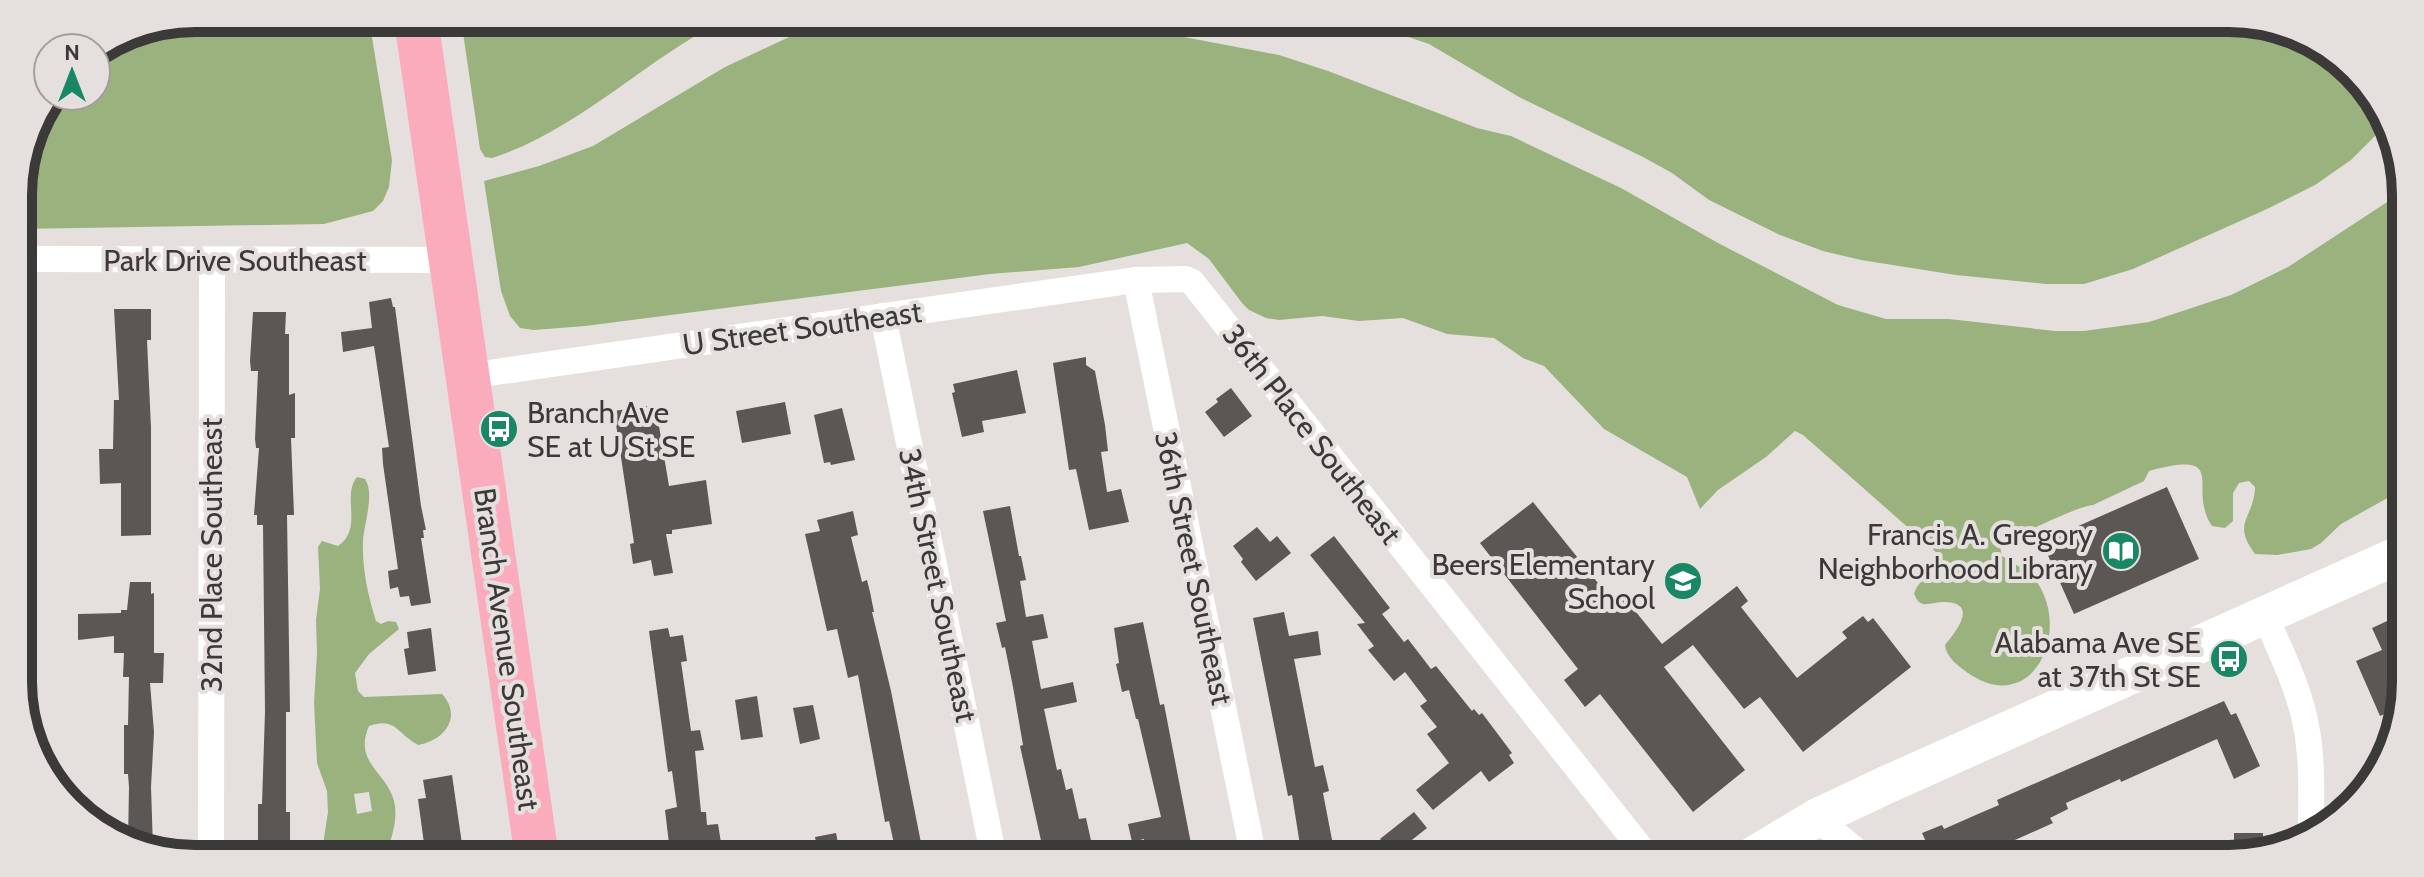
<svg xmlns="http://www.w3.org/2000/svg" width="2424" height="877" viewBox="0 0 2424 877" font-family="Cabin,sans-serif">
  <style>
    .forest { fill: #9ab37e; fill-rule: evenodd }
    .building { fill: #5a5755 }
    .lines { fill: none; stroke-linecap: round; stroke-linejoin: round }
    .minor { stroke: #fff; stroke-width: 26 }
    .secondary { stroke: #fff; stroke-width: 38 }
    .trunk { stroke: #fbacbc; stroke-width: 44 }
    .labels { text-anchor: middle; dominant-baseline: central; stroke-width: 8; stroke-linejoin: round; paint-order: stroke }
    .street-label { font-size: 30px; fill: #3c3a39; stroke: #e5e0de }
    .poi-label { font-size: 30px; fill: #3c3a39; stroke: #e5e0de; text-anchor: end }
    .rim { fill: none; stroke: #3c3a39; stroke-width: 10 }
  </style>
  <rect width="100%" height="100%" fill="#e5e0de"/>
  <g class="forest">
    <polygon points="195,18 369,19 392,160 389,187 383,201 373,211 324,224 19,229 18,183 36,116 52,96 96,96 96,51 127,31"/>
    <path d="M461,19L724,20C644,60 579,130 492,158L485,157L480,149Z"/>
    <path d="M823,21L1086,22L1121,25L1279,55L1328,71L1477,128L1511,136L1621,188L1718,243L1838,305L1886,319H1949L2055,331H2084L2149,322L2231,295L2288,267L2404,191L2400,496H2391L2341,524L2321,543L2311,549L2277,555L2255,554C2231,522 2254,519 2255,487L2249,481L2239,483L2233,493V521L2225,528L2212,526C2186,488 2232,449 2149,471L2144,481L2093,505C2078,506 2013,537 2000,547L2002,556C2014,564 2028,570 2037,582C2072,634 2031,717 1968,673C1958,666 1946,657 1945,645C1956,631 1980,602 1943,602C1937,602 1929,605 1923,604C1917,602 1917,599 1914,594C1919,576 1941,573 1937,553L1803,435L1795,431L1766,457L1718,490L1700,509L1687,477L1604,429L1544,366L1523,358L1494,338L1447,334L1403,318L1359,321L1322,316L1279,320L1266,318L1249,310L1242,303L1209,259L1187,243L1079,267L990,274L585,326L534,330L520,328L510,316L501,291L484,181L539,166L593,146L725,67Z"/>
    <polygon points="1367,23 2286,27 2362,79 2384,127 2351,160 2315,185 2267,209 2133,269 2084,284 2046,284 1956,275 1861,260 1823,251 1780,235 1709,200 1672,173 1643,157 1519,97 1429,44"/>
    <path d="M357,477L365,479C375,493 364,524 363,541C362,569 368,595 376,621L381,624L388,621L396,622L399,629L369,654L355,673L358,691L364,697L442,694C463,717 444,741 418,745C396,733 396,717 369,726C353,763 387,772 394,801C398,817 393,835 387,851H322L328,812L327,791L317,763L314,703L317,653L316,620L320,589L318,547L322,541L338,546C364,528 341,497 357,477ZM369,792L372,811L357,814L354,794Z"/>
  </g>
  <g class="building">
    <polygon points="391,298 393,307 395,307 421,506 426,530 423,530 424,538 421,538 431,603 411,606 409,596 400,597 398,587 390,589 388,571 398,569 383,464 382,448 389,447 374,346 343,352 341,332 372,328 369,302"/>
    <polygon points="114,309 151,309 151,340 147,340 151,428 151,535 121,536 121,483 100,484 99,449 113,449 114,400 119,400"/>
    <polygon points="253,312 286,312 285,334 289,334 289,395 295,393 295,438 291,438 294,515 287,515 290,712 286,712 286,812 290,812 290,850 258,850 258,804 262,804 265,712 263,525 257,525 257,515 254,515 259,448 256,448 255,439 258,371 251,371 250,361"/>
    <polygon points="1086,357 1086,365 1095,371 1105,425 1108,451 1101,452 1107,492 1121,489 1129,522 1089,530 1076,469 1069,470 1053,363"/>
    <polygon points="1017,370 1026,413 982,421 984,432 962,437 952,393 955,392 953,384"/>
    <polygon points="1231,388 1252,416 1224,437 1205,412 1218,402 1216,399"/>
    <polygon points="785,402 791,434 742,443 736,411"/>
    <polygon points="647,406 648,409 656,408 669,486 706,480 712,524 672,530 672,534 666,534 673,573 654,576 651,560 633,564 630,544 634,543 614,411"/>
    <polygon points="842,408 855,460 831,465 830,462 824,463 814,415"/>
    <polygon points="2167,487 2199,559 2074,614 2042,542"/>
    <polygon points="1533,502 1614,603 1623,596 1662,644 1737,586 1748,601 1741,607 1797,678 1847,638 1842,632 1863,616 1868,622 1873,618 1911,667 1803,752 1760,697 1744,709 1693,645 1664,667 1745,770 1693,812 1600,694 1585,707 1564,680 1578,669 1480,543"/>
    <polygon points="1010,506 1019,556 1021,556 1026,580 1020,581 1026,617 1043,614 1048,638 1032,641 1041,689 1073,682 1077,702 1044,709 1057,770 1061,769 1066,790 1072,788 1079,819 1086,818 1094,854 1044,854 1020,746 1023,745 1013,687 1005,647 1002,648 996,623 1006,621 983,511"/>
    <polygon points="853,511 858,535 851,537 862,582 867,580 870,592 874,612 872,612 891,691 923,853 896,853 889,821 885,822 858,675 848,678 837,629 827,631 805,534 820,531 817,520"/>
    <polygon points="1257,527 1270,542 1277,536 1291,553 1256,581 1241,562 1243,559 1233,546"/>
    <polygon points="1334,536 1390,608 1382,614 1404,642 1408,639 1431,669 1436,666 1472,711 1474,709 1479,715 1482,713 1512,753 1509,755 1514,763 1489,782 1481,771 1433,810 1416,790 1449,763 1427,734 1437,727 1420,706 1427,701 1405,672 1394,681 1368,650 1374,646 1357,624 1365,623 1310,555"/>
    <polygon points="130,582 151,582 151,594 154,593 154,653 164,653 163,683 150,683 154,732 151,787 153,848 136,848 128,843 129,787 128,774 124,774 124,725 128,725 129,677 123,677 124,653 114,653 114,636 78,640 78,614 121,613 121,610 127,610"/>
    <polygon points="1284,612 1289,636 1318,631 1321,655 1294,659 1315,767 1323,765 1329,791 1323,793 1333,845 1301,851 1292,795 1288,796 1253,618"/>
    <polygon points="2398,616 2398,685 2386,659 2398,685 2397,709 2380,716 2356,661 2382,650 2372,628"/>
    <polygon points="1143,622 1160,705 1164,704 1193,854 1146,854 1144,839 1132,842 1128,824 1161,817 1138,719 1136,719 1129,690 1122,692 1116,664 1119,663 1114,628"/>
    <polygon points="431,628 436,671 408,675 404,649 409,648 407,632"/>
    <polygon points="668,628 670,637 683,635 687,661 681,662 691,731 700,730 704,750 695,751 701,812 706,812 707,825 718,824 722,849 670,852 665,810 677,807 672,771 668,772 649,631"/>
    <polygon points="757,696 763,737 741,740 735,700"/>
    <polygon points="2224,701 2231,715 2236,713 2260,766 2234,779 2217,739 2121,782 2120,779 2066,803 2068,809 2050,818 2053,823 1997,848 1999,853 1988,858 1933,857 1922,833 1942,825 1944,829 1978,814 1999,805 1997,800"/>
    <polygon points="813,705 820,739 800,744 793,708"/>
    <polygon points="452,775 463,851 425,851 418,799 426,798 423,780"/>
    <polygon points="1414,812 1427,828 1393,855 1380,839"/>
    <polygon points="836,833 840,853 818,853 815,837"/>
    <polygon points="2234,833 2263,833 2263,850 2234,859"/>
  </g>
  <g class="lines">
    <g class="minor">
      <polyline points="19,259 452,260"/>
      <polyline points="1136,280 1253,854"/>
      <polyline points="883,316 993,853"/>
      <polyline points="468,376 1136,280 1185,279 1192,282 1647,856"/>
      <path d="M2265,615C2280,651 2299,687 2306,726C2313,761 2311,797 2311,832"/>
      <polyline points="1816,818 1864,857"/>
      <polyline points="211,850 212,260"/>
    </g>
    <polyline class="secondary" points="1751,857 1816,818 1886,785 2399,555"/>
    <polyline class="trunk" points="416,19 536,851"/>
  </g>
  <defs>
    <symbol id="bus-disc" viewBox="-11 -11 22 22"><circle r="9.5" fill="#198766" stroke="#e5e0de"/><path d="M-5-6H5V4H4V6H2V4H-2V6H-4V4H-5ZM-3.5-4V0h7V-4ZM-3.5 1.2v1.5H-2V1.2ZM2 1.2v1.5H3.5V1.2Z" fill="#fff"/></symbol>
    <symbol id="library-disc" viewBox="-11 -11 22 22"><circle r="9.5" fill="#198766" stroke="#e5e0de"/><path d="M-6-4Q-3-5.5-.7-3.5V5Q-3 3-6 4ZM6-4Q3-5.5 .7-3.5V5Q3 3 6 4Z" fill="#fff"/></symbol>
    <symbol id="school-disc" viewBox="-11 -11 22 22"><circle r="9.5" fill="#198766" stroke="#e5e0de"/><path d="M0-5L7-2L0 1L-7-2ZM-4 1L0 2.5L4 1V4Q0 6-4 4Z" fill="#fff"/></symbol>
  </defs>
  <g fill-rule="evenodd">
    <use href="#bus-disc" x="477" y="407" width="44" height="44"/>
    <use href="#library-disc" x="2099" y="529" width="44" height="44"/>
    <use href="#school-disc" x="1661" y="559" width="44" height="44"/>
    <use href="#bus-disc" x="2207" y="637" width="44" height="44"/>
  </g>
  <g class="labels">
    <g class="street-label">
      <text x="235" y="260">Park Drive Southeast</text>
      <text transform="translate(802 328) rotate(-8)">U Street Southeast</text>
      <text transform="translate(1312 434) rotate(52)">36th Place Southeast</text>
      <text transform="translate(211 555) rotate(-90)">32nd Place Southeast</text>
      <text transform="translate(1194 568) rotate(78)">36th Street Southeast</text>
      <text transform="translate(938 585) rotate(78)">34th Street Southeast</text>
      <text transform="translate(507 649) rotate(82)">Branch Avenue Southeast</text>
    </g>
    <g class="poi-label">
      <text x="527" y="412" text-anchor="start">Branch Ave<tspan x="527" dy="34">SE at U St SE</tspan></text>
      <text x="2093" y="534">Francis A. Gregory<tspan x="2093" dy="34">Neighborhood Library</tspan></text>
      <text x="1655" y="564">Beers Elementary<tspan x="1655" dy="34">School</tspan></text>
      <text x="2201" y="642">Alabama Ave SE<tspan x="2201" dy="34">at 37th St SE</tspan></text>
    </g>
  </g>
  <path d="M0 0H2424V877H0ZM195 32H2229A163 163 0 0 1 2392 195V682A163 163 0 0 1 2229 845H195A163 163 0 0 1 32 682V195A163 163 0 0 1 195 32Z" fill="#e5e0de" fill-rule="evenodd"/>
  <path class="rim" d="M195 32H2229A163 163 0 0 1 2392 195V682A163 163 0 0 1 2229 845H195A163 163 0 0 1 32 682V195A163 163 0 0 1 195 32Z"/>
  <g transform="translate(72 72)"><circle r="38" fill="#e5e0de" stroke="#a19e9c" stroke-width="2"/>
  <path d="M0-6L14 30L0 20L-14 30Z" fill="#198766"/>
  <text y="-12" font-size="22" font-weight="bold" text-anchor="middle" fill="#3c3a39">N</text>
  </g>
</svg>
